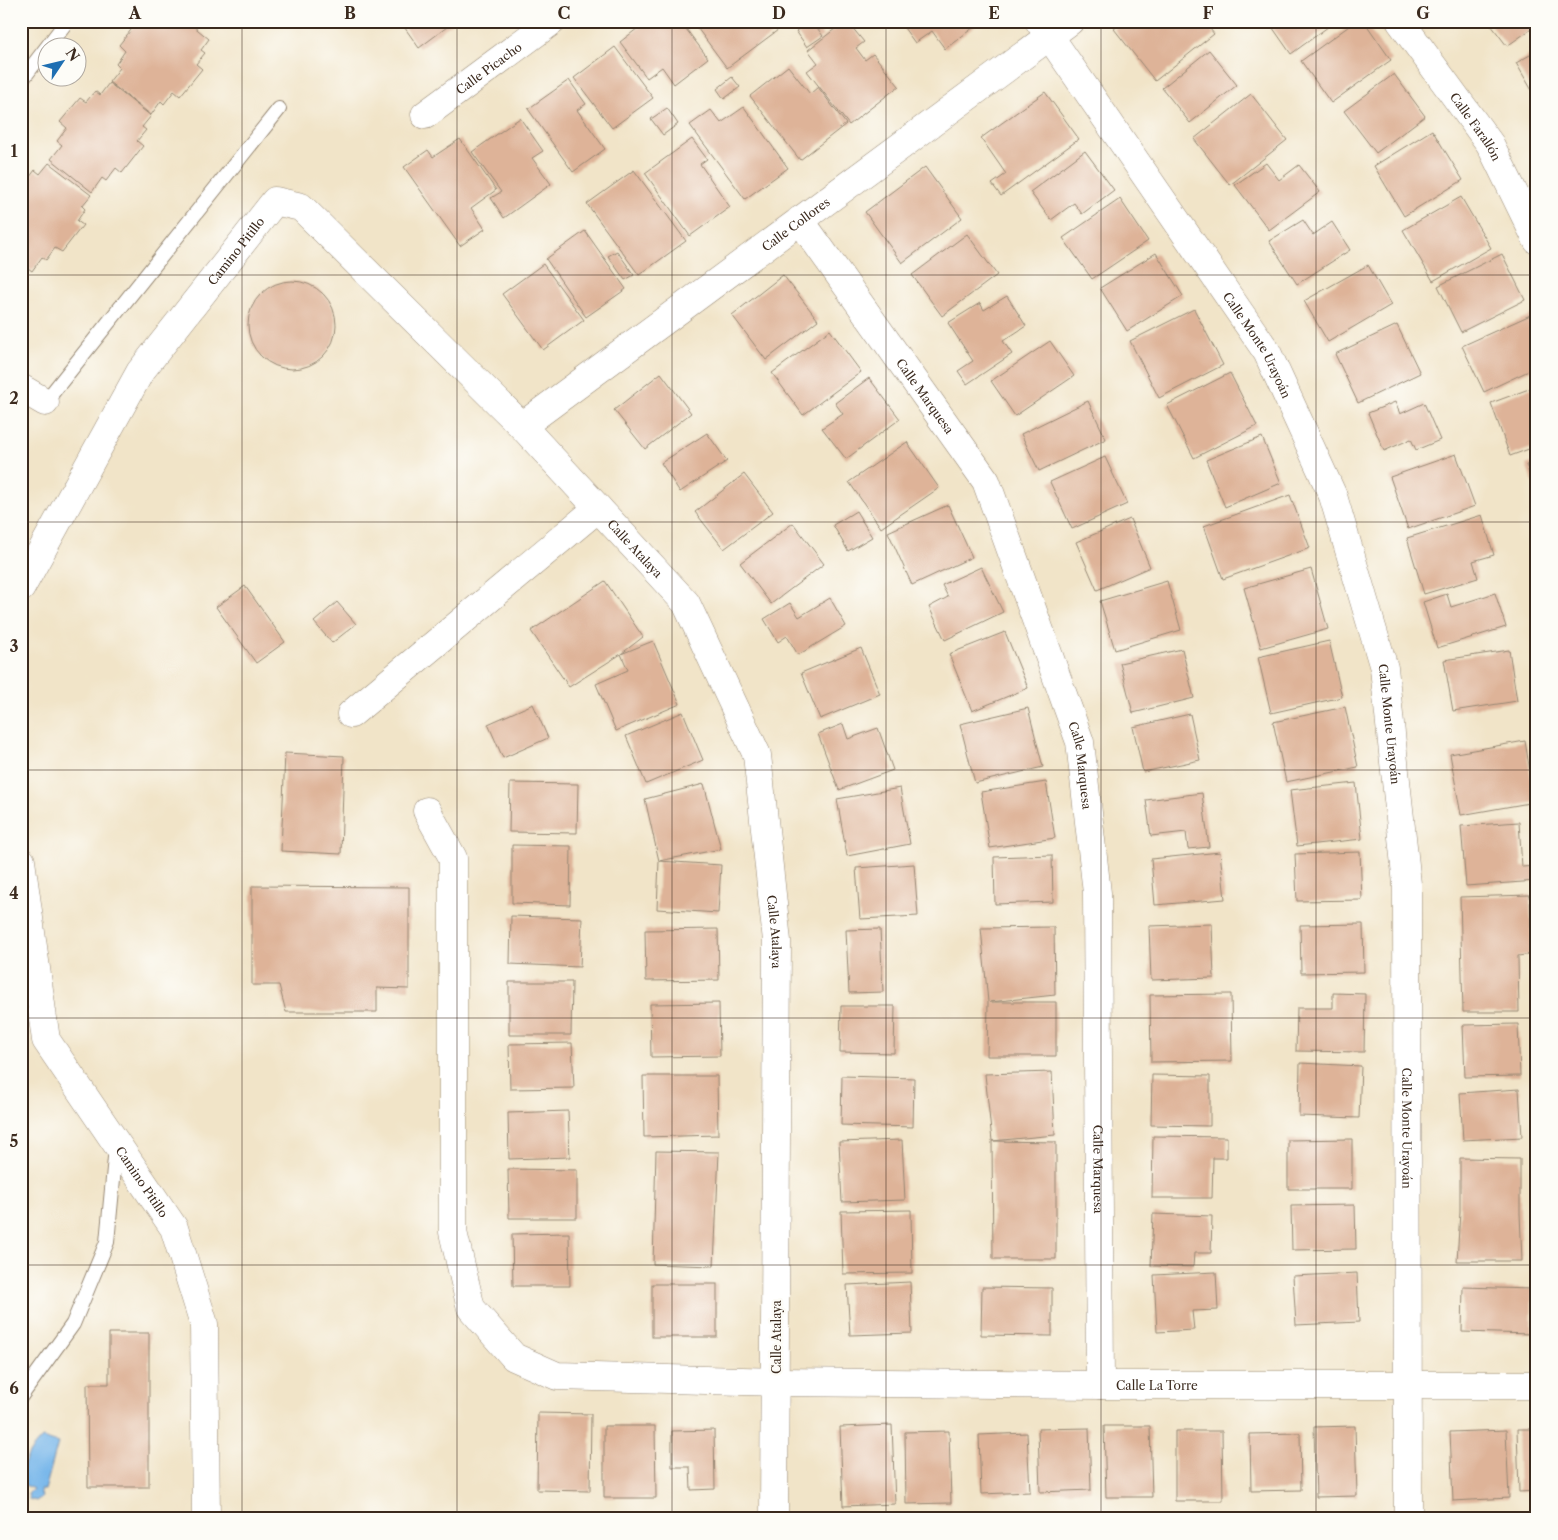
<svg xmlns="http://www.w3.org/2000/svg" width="1558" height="1540" viewBox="0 0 1558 1540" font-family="'Libre Caslon Text',serif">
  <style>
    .water { fill: #76b6ea; stroke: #587084 }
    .building { fill: #deb398 }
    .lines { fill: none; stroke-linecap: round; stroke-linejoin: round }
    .lane-casing { stroke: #968773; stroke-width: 16 }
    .street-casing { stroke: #968773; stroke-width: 29 }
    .lane { stroke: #fff; stroke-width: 14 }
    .street { stroke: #fff; stroke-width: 28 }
    .grid { fill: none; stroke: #3b2a1e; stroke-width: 1; stroke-opacity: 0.55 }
    .labels { text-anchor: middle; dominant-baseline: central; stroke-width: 5; stroke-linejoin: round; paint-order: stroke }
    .street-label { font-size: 12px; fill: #3b2a1e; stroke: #fdfcf7 }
    .neatline { fill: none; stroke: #3b2a1e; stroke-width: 2 }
    .grid-label { font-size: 16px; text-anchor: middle; font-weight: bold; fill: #3b2a1e }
  </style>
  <rect width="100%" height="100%" fill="#fdfcf7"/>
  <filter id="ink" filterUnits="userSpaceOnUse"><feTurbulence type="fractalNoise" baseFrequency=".02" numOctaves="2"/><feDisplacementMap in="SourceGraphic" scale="10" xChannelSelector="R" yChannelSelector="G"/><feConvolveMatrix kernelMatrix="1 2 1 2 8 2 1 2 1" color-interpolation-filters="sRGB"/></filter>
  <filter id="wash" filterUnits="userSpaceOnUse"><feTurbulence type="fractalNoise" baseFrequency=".0096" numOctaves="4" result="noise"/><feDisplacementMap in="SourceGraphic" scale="20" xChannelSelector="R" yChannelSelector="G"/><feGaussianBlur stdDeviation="1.12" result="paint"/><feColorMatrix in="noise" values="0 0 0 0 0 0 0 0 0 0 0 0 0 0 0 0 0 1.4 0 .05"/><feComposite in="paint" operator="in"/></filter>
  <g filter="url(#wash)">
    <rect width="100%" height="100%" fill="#f1e4c8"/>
    <path class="water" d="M42,1438L58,1443L45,1490H40L42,1497L36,1501L29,1499L28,1494L33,1489L21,1483C21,1464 29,1451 42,1438Z"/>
    <g id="blocks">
      <g class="building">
        <polygon points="138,21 145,26 148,21 187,21 209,39 201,50 205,53 196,64 202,69 180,96 174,91 164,104 161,101 151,115 109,82 120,68 116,64 125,51 119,45"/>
        <polygon points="400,21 455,21 419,48"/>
        <polygon points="647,21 680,21 708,58 674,84 662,67 647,78 620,42"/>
        <polygon points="692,21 771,21 778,30 727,68"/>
        <polygon points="809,21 812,21 823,36 807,47 796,31"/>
        <polygon points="845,21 847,21 864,42 856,48 865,60 873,54 899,86 849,125 807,71 818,63 808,50"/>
        <polygon points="899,21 982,21 945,49 932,31 915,43"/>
        <polygon points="1124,21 1204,21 1214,34 1155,81 1114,29"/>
        <polygon points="1268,21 1336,21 1291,54"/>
        <polygon points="1356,21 1364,21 1391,60 1331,103 1301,61"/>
        <polygon points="1488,21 1537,21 1537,25 1507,46"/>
        <polygon points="615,47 653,98 612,128 574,78"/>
        <polygon points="1209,50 1237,85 1190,123 1162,88"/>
        <polygon points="1537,51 1537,99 1516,63"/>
        <polygon points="788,66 810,94 818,87 846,124 800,160 750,96"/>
        <polygon points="1394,74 1425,116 1376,153 1344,111"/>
        <polygon points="732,77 740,87 724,99 717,89"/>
        <polygon points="569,80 586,104 577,110 605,149 573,172 528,109"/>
        <polygon points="109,83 151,116 142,127 146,130 137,141 143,146 122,173 116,168 106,181 102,178 92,192 51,159 62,145 57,141 67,128 60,122 80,98 86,102 95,91 100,95"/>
        <polygon points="1045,92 1079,139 1001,196 992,184 1006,174 981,138"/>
        <polygon points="1251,94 1287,140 1230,185 1194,139"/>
        <polygon points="744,107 788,168 745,199 690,125 711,110 721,123"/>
        <polygon points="667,108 678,124 663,135 651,119"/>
        <polygon points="520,118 543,151 532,158 551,184 504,218 491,198 501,192 472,152"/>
        <polygon points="1432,130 1463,180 1404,216 1374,166"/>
        <polygon points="460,139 496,190 471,208 485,229 460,246 404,167 428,150 433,157"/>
        <polygon points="692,139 707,159 700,164 730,207 690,236 645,173"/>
        <polygon points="1085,151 1114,190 1082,214 1074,203 1051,220 1030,192"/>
        <polygon points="49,163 91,195 82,206 85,209 77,221 83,225 62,252 55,248 46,260 42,257 32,271 21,263 21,178 26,182 35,170 40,174"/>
        <polygon points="1266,163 1279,180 1299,165 1320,192 1269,230 1235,185"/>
        <polygon points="925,167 962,218 902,263 865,212"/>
        <polygon points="634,170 686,241 639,275 587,204"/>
        <polygon points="1461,197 1491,248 1433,281 1403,230"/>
        <polygon points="1120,199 1148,241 1092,279 1063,238"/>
        <polygon points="1303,220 1313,235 1332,222 1350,250 1297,284 1269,241"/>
        <polygon points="585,231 626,289 586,317 546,259"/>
        <polygon points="967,234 997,275 942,316 912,275"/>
        <polygon points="617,251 634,275 625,280 608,256"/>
        <polygon points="1156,253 1183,296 1127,331 1100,288"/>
        <polygon points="1502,254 1525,300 1461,332 1438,286"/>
        <polygon points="543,264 584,320 543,350 502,294"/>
        <polygon points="1368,265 1391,305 1328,342 1304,301"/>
        <polygon points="783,275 818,320 766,360 732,315"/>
        <circle cx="292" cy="325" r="44"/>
        <polygon points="1007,296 1026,326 1003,341 1012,354 967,384 958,371 973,361 948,323 980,303 984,310"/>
        <polygon points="1194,309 1223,365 1159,398 1130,341"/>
        <polygon points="1537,312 1537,367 1484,392 1462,346"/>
        <polygon points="1397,325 1420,373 1358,403 1335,354"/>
        <polygon points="830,330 861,372 803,415 772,373"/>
        <polygon points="1050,341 1074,376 1015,416 991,381"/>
        <polygon points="661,373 691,413 645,449 614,410"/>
        <polygon points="1230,373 1257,426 1194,458 1167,405"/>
        <polygon points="869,378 900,419 846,459 822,428 843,414 835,403"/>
        <polygon points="1537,386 1537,446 1510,456 1491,403"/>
        <polygon points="1088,401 1106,439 1039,471 1021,434"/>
        <polygon points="1395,402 1400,414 1424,403 1440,440 1416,450 1411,439 1384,451 1368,413"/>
        <polygon points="707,433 727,461 680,492 661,463"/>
        <polygon points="1262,437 1281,483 1225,507 1206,460"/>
        <polygon points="907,442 939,488 881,528 849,482"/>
        <polygon points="1456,454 1475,506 1408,529 1390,477"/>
        <polygon points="1105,457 1127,504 1072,529 1050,482"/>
        <polygon points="1537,461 1537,494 1526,465"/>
        <polygon points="744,474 773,512 724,549 695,512"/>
        <polygon points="1290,495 1310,548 1223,579 1204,526"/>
        <polygon points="948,505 972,557 912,585 888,532"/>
        <polygon points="856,511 872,537 848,551 833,525"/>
        <polygon points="1482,515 1494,555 1473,561 1478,578 1424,594 1407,538"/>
        <polygon points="1130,519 1150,567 1097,590 1076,542"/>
        <polygon points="793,523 824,564 771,604 740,563"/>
        <polygon points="981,567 1003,612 945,640 929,607 948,597 942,585"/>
        <polygon points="1311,569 1328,629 1261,648 1244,588"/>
        <polygon points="605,581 643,637 621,654 569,687 531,631"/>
        <polygon points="1167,581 1181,630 1115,650 1100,601"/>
        <polygon points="245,586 285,642 256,663 216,607"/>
        <polygon points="1495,593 1506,627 1437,648 1423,602 1447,594 1451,607"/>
        <polygon points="830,598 846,626 798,655 787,636 778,642 764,619 790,603 799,617"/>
        <polygon points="337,602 356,624 332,643 314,622"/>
        <polygon points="1005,632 1028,688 972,711 949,654"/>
        <polygon points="653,641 680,704 616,731 596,684 628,670 621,654"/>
        <polygon points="1329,641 1342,697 1271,713 1258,657"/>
        <polygon points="861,648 880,694 820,719 801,673"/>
        <polygon points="1182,649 1194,698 1133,713 1120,663"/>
        <polygon points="1509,650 1517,701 1453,711 1444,660"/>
        <polygon points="533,704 548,738 503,758 488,724"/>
        <polygon points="1345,707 1358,767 1286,782 1273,722"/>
        <polygon points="1028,708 1043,767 975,783 960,724"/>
        <polygon points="683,712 703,760 646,784 626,736"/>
        <polygon points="1190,714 1200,760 1143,772 1133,727"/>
        <polygon points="843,724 848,739 878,728 893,770 839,790 818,734"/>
        <polygon points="1525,741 1535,802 1461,815 1450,754"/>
        <polygon points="285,753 344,756 341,854 281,851"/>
        <polygon points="1046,782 1055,838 990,848 981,792"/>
        <polygon points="510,783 578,784 577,833 509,832"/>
        <polygon points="1356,783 1362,839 1297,846 1290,790"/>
        <polygon points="704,784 721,849 659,861 645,799"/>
        <polygon points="900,788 910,844 847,856 837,799"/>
        <polygon points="1202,793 1209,847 1188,849 1186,832 1151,836 1146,800"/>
        <polygon points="1519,822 1522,867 1537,866 1537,881 1466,886 1461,826"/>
        <polygon points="512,845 571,846 570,905 512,903"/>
        <polygon points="1220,852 1225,899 1155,905 1151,859"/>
        <polygon points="1360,852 1362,900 1297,901 1295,854"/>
        <polygon points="1052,855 1053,902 995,904 994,857"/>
        <polygon points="659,861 721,865 718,913 657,909"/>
        <polygon points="914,864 918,916 860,919 856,868"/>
        <polygon points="252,886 409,887 409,989 377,988 377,1012 286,1012 279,985 252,985"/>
        <polygon points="1530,895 1532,954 1518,956 1519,1012 1463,1012 1460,897"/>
        <polygon points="511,916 582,918 580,967 510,964"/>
        <polygon points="1212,924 1214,978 1151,980 1149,926"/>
        <polygon points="1363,924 1364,972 1301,973 1300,925"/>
        <polygon points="1054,927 1055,995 990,1002 1056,1002 1056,1056 987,1056 988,1002 981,928"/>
        <polygon points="718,929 719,980 646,981 645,930"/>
        <polygon points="880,929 883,992 849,993 846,930"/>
        <polygon points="509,982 572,982 571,1035 509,1035"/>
        <polygon points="1333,993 1365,994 1364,1052 1296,1051 1297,1008 1333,1008"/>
        <polygon points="1231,994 1232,1061 1151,1062 1150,995"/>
        <polygon points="719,1003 720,1056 651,1057 650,1004"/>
        <polygon points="841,1006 895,1006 894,1053 840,1052"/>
        <polygon points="1518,1024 1520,1076 1465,1077 1463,1025"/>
        <polygon points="572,1043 574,1088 510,1089 509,1044"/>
        <polygon points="1300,1063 1361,1066 1359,1118 1299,1116"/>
        <polygon points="1052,1072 1055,1135 992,1141 985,1074"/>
        <polygon points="1152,1075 1210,1076 1210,1126 1151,1125"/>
        <polygon points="643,1076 717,1076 718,1135 644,1137"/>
        <polygon points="842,1076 914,1078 913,1127 841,1125"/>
        <polygon points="1519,1089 1522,1137 1463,1140 1460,1093"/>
        <polygon points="568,1111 570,1157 509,1159 508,1113"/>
        <polygon points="1153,1136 1227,1137 1227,1158 1213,1158 1212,1198 1152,1198"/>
        <polygon points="1352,1139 1352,1189 1288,1189 1288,1140"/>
        <polygon points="902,1140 905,1200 842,1202 839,1142"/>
        <polygon points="992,1141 1056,1142 1056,1259 993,1259"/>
        <polygon points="656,1151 719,1152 714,1266 653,1264"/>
        <polygon points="1460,1158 1520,1159 1520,1213 1522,1261 1457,1261 1460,1212"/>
        <polygon points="508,1169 577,1170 577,1218 509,1218"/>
        <polygon points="1355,1205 1356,1249 1292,1250 1291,1206"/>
        <polygon points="911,1210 912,1273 843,1274 841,1211"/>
        <polygon points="1153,1214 1212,1216 1211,1253 1194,1253 1193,1267 1151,1266"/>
        <polygon points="569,1233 570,1286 513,1286 512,1234"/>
        <polygon points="1216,1272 1218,1310 1192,1311 1194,1330 1157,1332 1154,1275"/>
        <polygon points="1357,1273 1359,1322 1296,1325 1293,1276"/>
        <polygon points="910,1282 912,1333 850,1335 847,1285"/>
        <rect x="652" y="1284" width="65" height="53"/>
        <polygon points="982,1287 1052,1288 1052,1336 981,1335"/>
        <polygon points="1463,1287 1532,1289 1531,1334 1462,1332"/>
        <polygon points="109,1333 149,1333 149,1487 88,1487 87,1384 109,1384"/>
        <polygon points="538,1413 591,1414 590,1491 537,1490"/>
        <polygon points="892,1425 895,1504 843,1506 840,1427"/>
        <polygon points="604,1426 655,1426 656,1498 604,1498"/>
        <polygon points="1104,1426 1150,1426 1152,1497 1106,1497"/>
        <polygon points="1355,1426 1357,1496 1316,1497 1314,1427"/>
        <polygon points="1089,1428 1091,1490 1040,1492 1038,1429"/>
        <polygon points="1517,1429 1537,1429 1537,1491 1519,1492"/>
        <polygon points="714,1430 715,1489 691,1490 690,1467 672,1467 672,1431"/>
        <polygon points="1506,1430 1509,1498 1453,1501 1450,1432"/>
        <polygon points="949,1431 951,1503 906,1504 905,1432"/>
        <polygon points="1175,1431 1222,1431 1223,1501 1175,1501"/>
        <polygon points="1027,1433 1030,1492 981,1494 979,1435"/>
        <polygon points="1300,1433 1301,1490 1251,1491 1250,1434"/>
      </g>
    </g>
  </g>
  <g filter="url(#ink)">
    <use href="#blocks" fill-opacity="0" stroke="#968773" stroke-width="1"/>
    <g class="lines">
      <defs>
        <g id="lane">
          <polyline points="21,81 67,21"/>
          <polyline points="45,402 279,109"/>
          <polyline points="21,1396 73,1324 107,1242 116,1147"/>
        </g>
        <g id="street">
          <path id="s1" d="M1039,21L1267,352L1333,496L1384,668L1407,884L1408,1519"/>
          <path id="s2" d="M1400,21L1490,144L1537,240"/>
          <path id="s3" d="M425,115L552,21"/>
          <path id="s4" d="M800,220L986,481L1080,742L1097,893L1100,1385"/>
          <polyline points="21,388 45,402"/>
          <path id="s5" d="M522,426L1070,21"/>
          <path id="s6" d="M21,588L140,372L275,201L301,207L522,426L686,603L757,755L777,941L774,1519"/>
          <polyline points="351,714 598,508"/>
          <path id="s7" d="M427,811L453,858V1232L471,1308L514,1357L557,1376L775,1382L1100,1385H1537"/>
          <path id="s8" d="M21,861L46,1040L174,1228L204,1324L206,1519"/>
        </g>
      </defs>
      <use href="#lane" class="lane-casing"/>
      <use href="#street" class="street-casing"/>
      <use href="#lane" class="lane"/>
      <use href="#street" class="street"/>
    </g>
  </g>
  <path class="grid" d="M242,21V1519M457,21V1519M672,21V1519M886,21V1519M1101,21V1519M1316,21V1519M21,275H1537M21,522H1537M21,770H1537M21,1018H1537M21,1265H1537"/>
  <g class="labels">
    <g class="street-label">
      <text stroke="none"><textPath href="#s3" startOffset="79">Calle Picacho</textPath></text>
      <text stroke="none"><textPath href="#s2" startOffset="130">Calle Farallón</textPath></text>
      <text stroke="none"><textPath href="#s5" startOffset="340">Calle Collores</textPath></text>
      <text stroke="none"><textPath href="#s6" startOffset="401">Camino Pitillo</textPath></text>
      <text stroke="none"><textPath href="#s1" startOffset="391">Calle Monte Urayoán</textPath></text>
      <text stroke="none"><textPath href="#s4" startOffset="216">Calle Marquesa</textPath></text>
      <text stroke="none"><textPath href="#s6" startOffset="969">Calle Atalaya</textPath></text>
      <text stroke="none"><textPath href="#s1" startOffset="796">Calle Monte Urayoán</textPath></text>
      <text stroke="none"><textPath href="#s4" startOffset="621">Calle Marquesa</textPath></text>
      <text stroke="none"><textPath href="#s6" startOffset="1389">Calle Atalaya</textPath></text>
      <text stroke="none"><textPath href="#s1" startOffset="1201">Calle Monte Urayoán</textPath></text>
      <text stroke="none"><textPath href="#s4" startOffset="1026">Calle Marquesa</textPath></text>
      <text stroke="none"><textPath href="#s8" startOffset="352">Camino Pitillo</textPath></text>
      <text transform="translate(776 1337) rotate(-90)">Calle Atalaya</text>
      <text stroke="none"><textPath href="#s7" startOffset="1218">Calle La Torre</textPath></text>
    </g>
  </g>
  <rect width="1558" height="1540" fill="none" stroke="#fdfcf7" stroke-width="55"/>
  <g transform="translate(62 62) rotate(55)"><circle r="24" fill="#fdfcf7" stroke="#afa8a0"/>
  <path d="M0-4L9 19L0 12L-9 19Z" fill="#1f6fb2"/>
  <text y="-8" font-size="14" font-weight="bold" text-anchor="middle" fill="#3b2a1e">N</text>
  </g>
  <rect x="28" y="28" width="1502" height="1484" class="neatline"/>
  <g class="grid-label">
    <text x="135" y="19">A</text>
    <text x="350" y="19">B</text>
    <text x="564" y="19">C</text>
    <text x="779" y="19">D</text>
    <text x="994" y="19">E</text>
    <text x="1208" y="19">F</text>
    <text x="1423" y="19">G</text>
    <text x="14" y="157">1</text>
    <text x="14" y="404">2</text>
    <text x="14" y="652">3</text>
    <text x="14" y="899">4</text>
    <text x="14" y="1147">5</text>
    <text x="14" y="1394">6</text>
  </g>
</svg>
